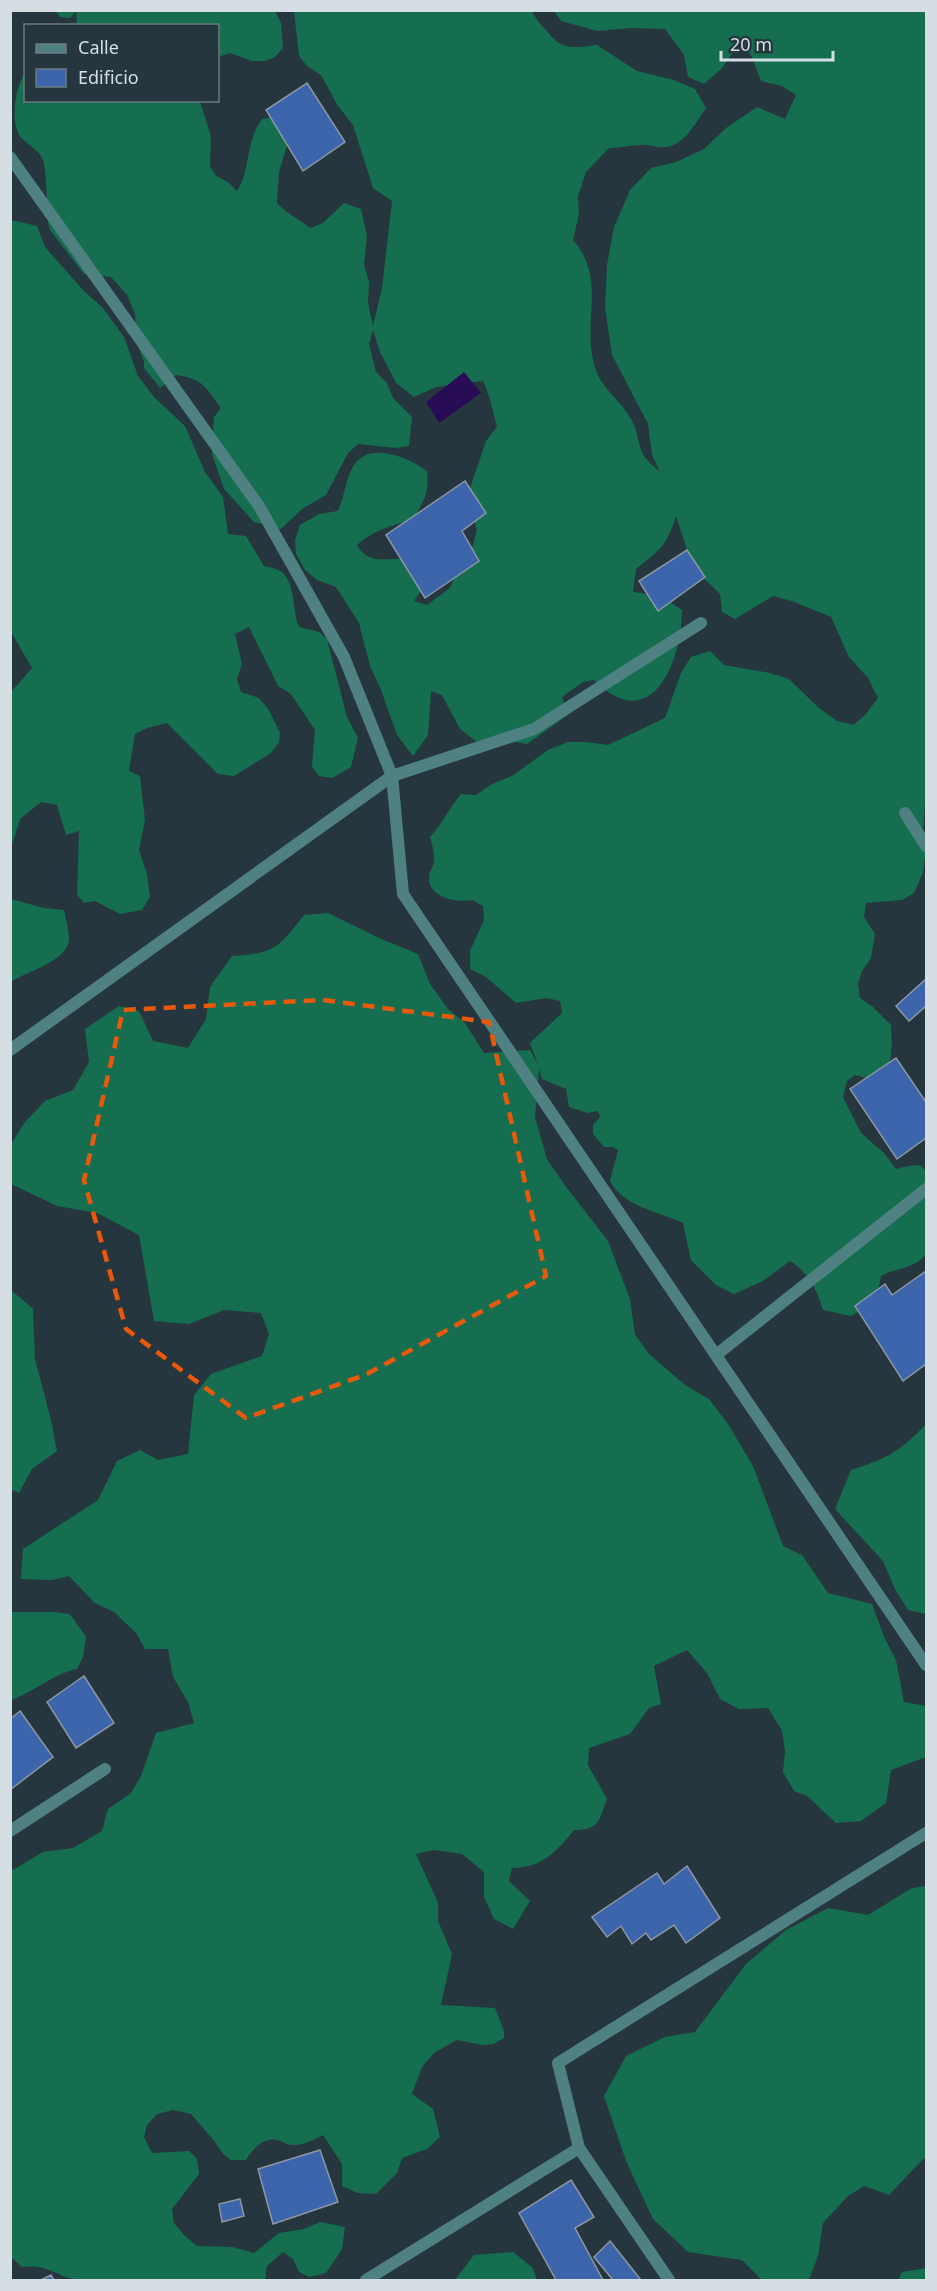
<svg xmlns="http://www.w3.org/2000/svg" width="937" height="2291" viewBox="0 0 937 2291" font-family="'Noto Sans',sans-serif">
  <style>
    .forest { fill: #146e4f }
    .water { fill: #280d56 }
    .building { fill: #3d65ab; stroke: #8c96a5; stroke-width: 1.5 }
    .lines { fill: none; stroke-linecap: round; stroke-linejoin: round }
    .street { stroke: #4f8182; stroke-width: 12 }
    .marked { fill: none; stroke: #e8590c; stroke-width: 4.5; stroke-dasharray: 12 8; stroke-linejoin: round }
  </style>
  <rect width="100%" height="100%" fill="#26363e"/>
  <g class="forest">
    <polygon points="56,11 275,11 281,23 283,48 275,57 265,61 252,61 230,53 218,57 218,26 77,25 76,11 70,18 60,17"/>
    <path d="M294,11H532C535,18 540,24 546,30C562,51 572,48 597,45L637,71L674,80L695,89L706,108C696,122 685,145 666,147C658,149 650,144 642,145C631,145 621,148 609,148L586,172L578,196L579,214L573,240C607,279 582,318 594,364C600,389 621,399 632,421C638,431 638,446 644,456C648,462 655,467 660,472L652,455L648,424L612,355L605,307L607,265L614,227L630,190L651,168L676,162L704,149L726,128L757,107L785,119L796,95L782,86L761,81L752,57L740,42L722,68L704,84L688,77L684,55L665,29L632,28L597,31L561,21L554,11H926V783L923,835L926,849L923,872L914,893L902,900L866,903L864,917L875,934L871,958L862,971L858,984L860,998L873,1007L891,1025C892,1043 894,1068 879,1081L855,1075L847,1081L843,1097L861,1133L884,1153L896,1169L908,1166L920,1165L926,1171V1254C916,1269 895,1268 881,1276C876,1302 874,1304 851,1316L823,1310C817,1290 809,1273 790,1261L763,1281L734,1294L716,1285L691,1260L683,1223C657,1211 624,1207 610,1181L618,1150L613,1147H604L593,1134V1125L600,1117L598,1111L588,1113L569,1107L566,1089L542,1079L539,1069L535,1117L547,1159L564,1184L608,1241L630,1299L635,1334L648,1353L685,1385L709,1399L728,1424L753,1466L783,1546L802,1555L828,1593L872,1604L884,1637L896,1660L904,1702L926,1706V1757L891,1770L886,1803L861,1821L836,1823L807,1796L794,1791L783,1772L785,1752L782,1731L768,1708L739,1709L720,1699L707,1673L687,1650L654,1666L661,1704L649,1708L630,1734L589,1748L588,1765L607,1799C599,1820 600,1830 574,1830C555,1853 543,1867 512,1868L509,1881L530,1901L513,1929L494,1919L484,1897V1872L462,1854L434,1850L416,1854L438,1903V1921L452,1954L441,2005L495,2008L504,2031V2038L493,2044L483,2045L457,2040L434,2053L422,2067L412,2094L433,2109L440,2137L427,2149L402,2158L397,2173L376,2194L358,2193L342,2186V2164L323,2135C314,2140 301,2146 291,2145C286,2144 281,2141 277,2140C263,2137 252,2150 246,2160H231L223,2154L215,2142L191,2114L173,2110L157,2114L147,2125L144,2137L152,2153L189,2151L197,2159L199,2174L172,2209L174,2223L184,2235L197,2246L232,2247L254,2253L279,2233L304,2229L320,2222L345,2227L342,2249L326,2273L309,2277L299,2272L293,2259L283,2252L267,2266L265,2280H79C55,2277 50,2264 22,2267L11,2257V1871L43,1852L73,1848L102,1831L108,1809L131,1793L141,1776L156,1733L194,1723L188,1702L173,1677L168,1649H145L136,1633L114,1612L95,1603L69,1576L52,1580L21,1579L23,1549L98,1500L117,1461L140,1450L158,1460L188,1454L194,1395L211,1374L262,1356L269,1334L261,1313L224,1310L189,1324L154,1321L139,1235L97,1213L57,1206L11,1184V1144L25,1122L45,1101L73,1090L89,1062L85,1029L119,1006L139,1011L153,1041L188,1048L206,1019L210,987L232,956C276,953 278,948 304,915L328,913L379,938L418,954L430,984L448,1009L465,1023L484,1053L530,1050L538,1065L530,1043L562,1013L560,1001L547,998L516,1003L486,977L470,969V951L484,920L483,906L473,900C456,903 427,898 429,875C430,870 434,866 434,861C435,854 432,844 430,837C443,823 449,808 461,794L476,795L492,784L512,776L548,750L568,742H586L608,745L665,718L681,673L691,657L710,651L724,665L770,673L789,679L819,708L837,721L853,725L865,715L878,698L868,678L849,657L831,617L792,601L773,596L735,619L722,612L720,594L693,568L676,516C666,547 661,549 636,569L633,592L661,596L682,610C682,661 652,738 594,680L583,682L562,697L568,715L527,744L499,739L482,746L460,729L442,695L431,691L428,735L413,756L397,735L381,690L370,666L359,623L336,587L317,580L305,570L296,554L295,540L300,525L319,514L338,511C345,496 345,479 354,465C369,441 409,457 427,471C430,492 423,503 412,521C392,524 373,531 357,545C369,566 388,558 410,558L425,585L414,601L427,605L450,588L456,573L470,556L477,530L467,497L486,441L497,427L490,399L483,381L436,387L414,397L396,383L380,352L373,330L369,344L376,372L387,383L393,398L412,417L409,446L395,448L358,444L348,453L326,495L302,509L281,529L254,522L224,489L212,454L214,417L221,408C205,387 204,379 176,375L160,388L144,368V362L137,344L135,314L127,295L111,277L84,274L50,230L48,223C47,210 47,167 42,158C37,148 24,143 19,135C10,117 16,87 25,72L26,100L200,101L211,137L210,166L216,176L228,182L237,191C251,169 245,143 262,119L277,117L289,139L279,172L277,203C287,214 299,219 310,228L323,223L344,203L361,209L367,236L364,265L369,282L368,303L373,326L382,288L392,201L373,188L353,125L338,106L321,75L307,66L299,56Z"/>
    <path d="M11,220L37,226L45,247L83,290L103,308L124,337L138,376L155,398L185,426L205,472L223,497L228,534L246,536L264,566C269,567 278,569 282,572C296,584 292,611 299,627L319,632L327,639L347,717L358,738L351,767L332,778L319,776L312,767L315,730L291,694L278,686L249,627L235,634L242,664L237,679L241,692L259,698L269,710L280,733L279,742L271,753L234,776L218,774L167,723L147,728L135,734L129,771L140,776L145,820L139,850L147,874L150,897L142,910L120,914L95,901L84,903L77,895L79,831L66,835L57,805L41,802L20,819L11,848L10,693L32,668L10,630Z"/>
    <path d="M11,899L44,908L64,910C66,920 69,930 69,939C69,960 27,972 12,981V1000L11,1001Z"/>
    <polygon points="11,1290 33,1309 35,1359 51,1420 57,1451 32,1469 19,1493 10,1489"/>
    <path d="M926,1424V1614L908,1610L896,1591L883,1561L835,1509L851,1470C886,1459 901,1451 926,1424Z"/>
    <path d="M11,1612H55L70,1614L86,1637L83,1657L77,1669C53,1674 34,1692 11,1700Z"/>
    <polygon points="926,1886 926,2159 924,2158 889,2195 864,2186 848,2196 823,2223 818,2256 809,2280 762,2280 742,2260 688,2252 653,2219 626,2161 604,2096 626,2056 665,2037 695,2032 746,1964 786,1930 828,1908 868,1915 912,1888"/>
    <polygon points="513,2252 533,2268 537,2280 455,2280 474,2255"/>
    <polygon points="926,2268 926,2280 898,2280 902,2272"/>
  </g>
  <polygon class="water" points="464,372 481,393 439,423 426,402"/>
  <g class="building">
    <polygon points="307,83 345,142 303,171 266,110"/>
    <polygon points="465,481 486,513 462,531 479,561 425,598 386,535"/>
    <polygon points="687,550 705,577 658,611 639,581"/>
    <polygon points="926,979 926,1006 909,1021 896,1006"/>
    <polygon points="896,1058 926,1102 926,1138 897,1159 850,1089"/>
    <polygon points="926,1271 926,1364 903,1381 855,1306 885,1284 892,1295"/>
    <polygon points="84,1676 114,1723 76,1748 47,1702"/>
    <polygon points="20,1711 53,1757 10,1790 10,1719"/>
    <polygon points="687,1866 720,1918 686,1943 674,1925 651,1940 646,1933 632,1944 621,1926 607,1937 592,1917 657,1873 664,1884"/>
    <polygon points="320,2150 338,2202 273,2224 258,2169"/>
    <polygon points="571,2180 594,2217 575,2228 603,2280 556,2280 519,2213"/>
    <polygon points="240,2199 244,2216 222,2222 219,2204"/>
    <polygon points="610,2241 641,2280 613,2280 594,2257"/>
    <polygon points="51,2275 54,2280 41,2280"/>
  </g>
  <g class="lines">
    <g class="street">
      <polyline points="10,157 259,506 344,657 392,776 403,894 926,1665"/>
      <polyline points="905,813 926,846"/>
      <polyline points="10,1050 392,776 534,729 701,623"/>
      <polyline points="716,1355 926,1189"/>
      <polyline points="10,1831 105,1769"/>
      <polyline points="366,2280 579,2148"/>
      <polyline points="669,2280 579,2148 558,2063 926,1833"/>
    </g>
  </g>
  <path class="marked" d="M323,1000L489,1022L546,1276L367,1374L246,1418L126,1329L84,1180L123,1010Z"/>
  <rect width="937" height="2291" fill="none" stroke="#d4dee3" stroke-width="24"/>
  <rect x="24" y="24" width="195" height="78" fill="#26363e" stroke="#6c7980" stroke-width="1.5"/>
  <rect x="36" y="44" width="30" height="9" fill="#4f8182" stroke="#6c7980" stroke-width="1.5"/>
  <text x="78" y="54" font-size="18" fill="#d4dee3">Calle</text>
  <rect x="36" y="69" width="30" height="18" fill="#3d65ab" stroke="#6c7980" stroke-width="1.5"/>
  <text x="78" y="84" font-size="18" fill="#d4dee3">Edificio</text>
  <path d="M721 51v9h112v-9" fill="none" stroke="#d4dee3" stroke-width="3"/>
  <text x="730" y="51" font-size="18" fill="#d4dee3" stroke="#26363e" stroke-width="4.5" paint-order="stroke">20 m</text>
</svg>
